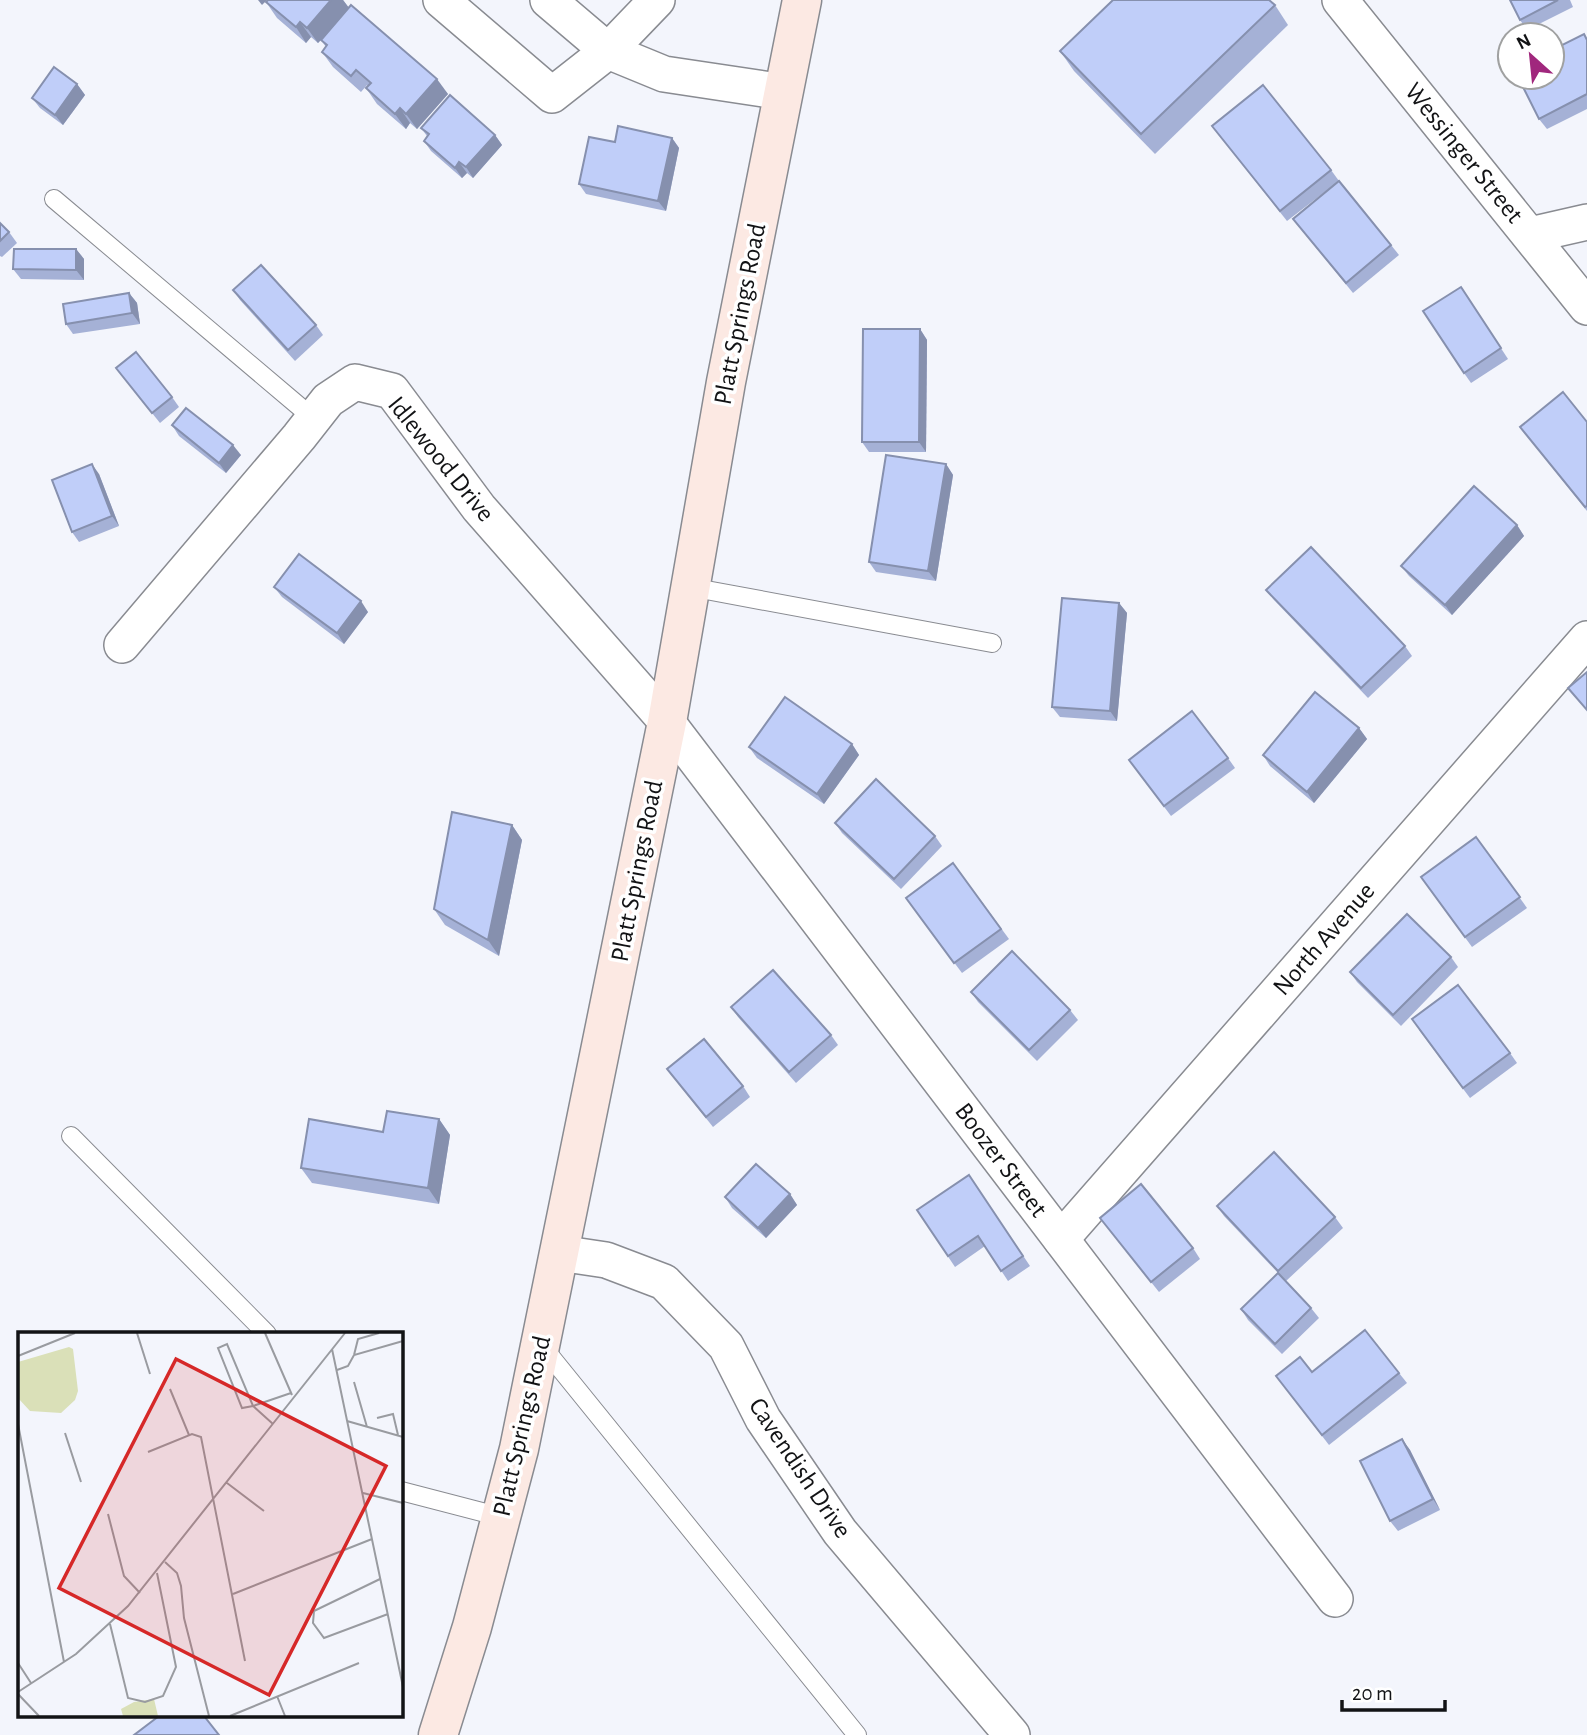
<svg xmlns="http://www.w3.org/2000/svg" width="1587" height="1735" viewBox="0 0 1587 1735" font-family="'Alegreya Sans',sans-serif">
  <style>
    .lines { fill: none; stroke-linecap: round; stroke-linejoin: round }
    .service-casing { stroke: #898b91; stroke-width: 20 }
    .minor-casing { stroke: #898b91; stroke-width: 38 }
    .secondary-casing { stroke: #898b91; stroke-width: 41 }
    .service { stroke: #fff; stroke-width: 18 }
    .minor { stroke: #fff; stroke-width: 35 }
    .secondary { stroke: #fce9e3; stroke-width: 38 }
    .wall { fill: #a5b1d6 }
    .shaded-wall { fill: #8690ae }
    .building { fill: #c0cef9; stroke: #8690ae; stroke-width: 2 }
    .labels { text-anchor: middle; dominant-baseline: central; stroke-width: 7; stroke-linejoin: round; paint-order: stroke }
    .street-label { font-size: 26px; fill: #121315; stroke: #fff }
    .inset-road { fill: none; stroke: #999ba0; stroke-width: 2 }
    .view { fill: #d62828; fill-opacity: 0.15; stroke: #d62828; stroke-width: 3.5 }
    .inset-edge { fill: none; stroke: #121315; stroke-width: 3.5 }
  </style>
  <rect width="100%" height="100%" fill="#f3f5fc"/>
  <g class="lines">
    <defs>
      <g id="service">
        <polyline points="54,199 313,418"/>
        <polyline points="690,587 992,643"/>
        <polyline points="71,1136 267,1334"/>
        <polyline points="542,1346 857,1735"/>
        <polyline points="401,1491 501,1517"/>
      </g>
      <g id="minor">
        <polyline points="441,0 552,95 608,51 657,0"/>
        <polyline points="548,0 608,51 664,74 784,92"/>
        <polyline points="1340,0 1587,307"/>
        <polyline points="1530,235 1587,222"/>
        <polyline points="122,645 299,437 328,400 355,382 392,391 479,508 667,722 1335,1599"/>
        <polyline points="1061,1239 1587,639"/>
        <polyline points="559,1253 606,1260 664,1282 726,1346 763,1419 840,1532 1012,1735"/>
      </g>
      <polyline id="secondary" points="438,1735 472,1627 519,1449 667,722 726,382 802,0"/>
    </defs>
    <use href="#service" class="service-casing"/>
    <use href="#minor" class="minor-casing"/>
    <use href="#secondary" class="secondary-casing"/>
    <use href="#service" class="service"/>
    <use href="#minor" class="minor"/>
    <use href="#secondary" class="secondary"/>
  </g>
  <g class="wall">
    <polygon points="268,0 343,0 349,8 448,94 417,129 410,123 406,129 377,104 366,88 368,86 367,85 361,92 333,67 322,52 326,47 321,40 318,43 311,37 306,43 277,18 266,2"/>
    <polygon points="1510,0 1570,0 1573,7 1527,30 1520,20"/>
    <polygon points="1275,5 1288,25 1155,154 1074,71 1060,51"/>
    <polygon points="1584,34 1587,39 1587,109 1547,129 1539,119"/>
    <polygon points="77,84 85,95 63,125 40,108 32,98"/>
    <polygon points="1212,126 1331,170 1339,181 1287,221"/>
    <polygon points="421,128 495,135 502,145 473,178 467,173 462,178 431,151 424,141 427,136"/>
    <polygon points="672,138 679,148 666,211 586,194 579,184 615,142"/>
    <polygon points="1293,219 1391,245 1399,255 1353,293"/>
    <polygon points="0,223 9,232 17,243 2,257 0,256"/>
    <polygon points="76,249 84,259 84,280 21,279 13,269"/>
    <polygon points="1461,287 1508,359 1471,383 1464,373"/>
    <polygon points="233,290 316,325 323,335 295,361 240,300"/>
    <polygon points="129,293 137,303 140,324 73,334 66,324"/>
    <polygon points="920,329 927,340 926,452 869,452 862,442"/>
    <polygon points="116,368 172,397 179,407 160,423"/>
    <polygon points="1587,422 1587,511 1520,427"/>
    <polygon points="172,425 241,455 226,473 179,436"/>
    <polygon points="946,464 953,475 936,581 876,572 869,562"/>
    <polygon points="99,474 119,526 79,542 72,532"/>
    <polygon points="1517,525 1524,536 1452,615 1409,576 1401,566"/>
    <polygon points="274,587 368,612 344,644 282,597"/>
    <polygon points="1266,590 1405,646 1412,656 1368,698 1274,600"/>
    <polygon points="1119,603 1127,613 1117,721 1060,717 1052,707"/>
    <polygon points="1359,728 1367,739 1314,803 1270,766 1263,755"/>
    <polygon points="852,744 859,755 824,804 757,758 749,747"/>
    <polygon points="1228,758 1235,768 1171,816 1129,760"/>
    <polygon points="835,823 935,836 942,846 901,889 842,833"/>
    <polygon points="512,825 522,840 499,956 445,925 434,909"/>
    <polygon points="1476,837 1527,908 1472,947 1421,877"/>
    <polygon points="953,863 1009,939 962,973 906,898"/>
    <polygon points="1451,957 1458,967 1401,1026 1357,982 1350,972"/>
    <polygon points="971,992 1070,1010 1078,1020 1037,1061 978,1002"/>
    <polygon points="731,1007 831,1035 838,1045 796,1083 738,1017"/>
    <polygon points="1419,1030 1510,1053 1517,1063 1470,1098"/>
    <polygon points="667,1069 743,1086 750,1097 713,1127"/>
    <polygon points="439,1119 450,1135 439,1204 312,1183 301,1168"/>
    <polygon points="969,1175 1030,1266 1008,1281 985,1246 955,1267 917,1210"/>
    <polygon points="790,1194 797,1205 766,1238 732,1208 725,1197"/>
    <polygon points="1217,1206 1335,1217 1343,1228 1286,1281 1311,1308 1319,1318 1282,1354 1248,1320 1241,1309 1278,1273 1224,1216"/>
    <polygon points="1100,1218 1193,1248 1200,1259 1159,1292"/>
    <polygon points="1312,1372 1399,1373 1407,1383 1329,1445 1276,1376"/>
    <polygon points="1402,1439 1410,1450 1440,1510 1398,1531 1390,1521"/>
  </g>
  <g class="shaded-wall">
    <polygon points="258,0 267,0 262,5"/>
    <polygon points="331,0 343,0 349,8 318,43 307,28"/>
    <polygon points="300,22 311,37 306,43 296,27"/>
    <polygon points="437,79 448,94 417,129 406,114"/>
    <polygon points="77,84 85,95 63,125 55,115"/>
    <polygon points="400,108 410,123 406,129 395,114"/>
    <polygon points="495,135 502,145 473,178 466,167"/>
    <polygon points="672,138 679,148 666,211 658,201"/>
    <polygon points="459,162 467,173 462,178 455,168"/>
    <polygon points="76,249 84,259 84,280 76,270"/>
    <polygon points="129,293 137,303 140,324 132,313"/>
    <polygon points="920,329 927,340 926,452 919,442"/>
    <polygon points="233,445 241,455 226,473 219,463"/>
    <polygon points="92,464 99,474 119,526 112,516"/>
    <polygon points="946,464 953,475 936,581 928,571"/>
    <polygon points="1517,525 1524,536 1452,615 1445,605"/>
    <polygon points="361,601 368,612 344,644 337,633"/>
    <polygon points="1119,603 1127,613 1117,721 1110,711"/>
    <polygon points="1359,728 1367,739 1314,803 1307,792"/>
    <polygon points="852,744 859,755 824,804 817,794"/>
    <polygon points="512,825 522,840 499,956 488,940"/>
    <polygon points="439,1119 450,1135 439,1204 428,1188"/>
    <polygon points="790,1194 797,1205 766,1238 758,1228"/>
    <polygon points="1402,1439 1410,1450 1440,1510 1433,1499"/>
  </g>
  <g class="building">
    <polygon points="268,0 331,0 307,28 300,22 296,27 266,2"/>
    <polygon points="1113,0 1269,0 1275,5 1141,134 1060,51"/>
    <polygon points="1510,0 1558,0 1520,20"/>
    <polygon points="351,5 437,79 406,114 400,108 395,114 366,88 371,83 356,70 351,76 322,52 327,45 321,40"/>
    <polygon points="1584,34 1587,40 1587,94 1539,119 1518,77 1552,77 1552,50"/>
    <polygon points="54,67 77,84 55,115 32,98"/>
    <polygon points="1263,85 1331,170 1280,211 1212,126"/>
    <polygon points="450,95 495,135 466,167 459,162 455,168 424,141 429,134 421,128"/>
    <polygon points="618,126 672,138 658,201 579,184 589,137 615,142"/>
    <polygon points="1339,181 1391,245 1346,283 1293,219"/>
    <polygon points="0,223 9,232 0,241"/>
    <polygon points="14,249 76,249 76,270 13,269"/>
    <polygon points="261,265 316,325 288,350 233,290"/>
    <polygon points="1461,287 1501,348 1464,373 1423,311"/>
    <polygon points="129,293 132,313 66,324 63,304"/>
    <polygon points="863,329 920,329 919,442 862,442"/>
    <polygon points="136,352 172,397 152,413 116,368"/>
    <polygon points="1563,392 1587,422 1587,506 1585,507 1520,427"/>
    <polygon points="186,408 233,445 219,463 172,425"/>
    <polygon points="886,455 946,464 928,571 869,562"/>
    <polygon points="92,464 112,516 72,532 52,480"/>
    <polygon points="1474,486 1517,525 1445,605 1401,566"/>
    <polygon points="1311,547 1405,646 1361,688 1266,590"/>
    <polygon points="299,554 361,601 337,633 274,587"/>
    <polygon points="1062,598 1119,603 1110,711 1052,707"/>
    <polygon points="1587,672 1587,710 1568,688"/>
    <polygon points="1315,692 1359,728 1307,792 1263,755"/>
    <polygon points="785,697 852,744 817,794 749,747"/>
    <polygon points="1192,711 1228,758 1164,806 1129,760"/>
    <polygon points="876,779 935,836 894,879 835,823"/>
    <polygon points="452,812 512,825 488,940 434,909"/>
    <polygon points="1476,837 1520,897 1465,937 1421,877"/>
    <polygon points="953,863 1001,929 954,963 906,898"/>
    <polygon points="1407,914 1451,957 1393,1015 1350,972"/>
    <polygon points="1012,951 1070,1010 1029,1050 971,992"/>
    <polygon points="773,970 831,1035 789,1072 731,1007"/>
    <polygon points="1458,985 1510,1053 1463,1088 1412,1019"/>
    <polygon points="704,1039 743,1086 706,1117 667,1069"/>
    <polygon points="387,1111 439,1119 428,1188 301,1168 309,1119 383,1132"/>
    <polygon points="1274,1152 1335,1217 1278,1271 1217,1206"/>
    <polygon points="756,1164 790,1194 758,1228 725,1197"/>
    <polygon points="969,1175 1023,1256 1001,1271 978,1236 948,1256 917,1210"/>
    <polygon points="1141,1184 1193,1248 1151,1282 1100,1218"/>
    <polygon points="1278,1273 1311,1308 1275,1344 1241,1309"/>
    <polygon points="1365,1330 1399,1373 1322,1435 1276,1376 1300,1357 1312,1372"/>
    <polygon points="1402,1439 1433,1499 1390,1521 1360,1461"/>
    <polygon points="159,1716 204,1716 219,1735 134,1735"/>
  </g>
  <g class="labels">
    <g class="street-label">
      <text transform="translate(1464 153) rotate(51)">Wessinger Street</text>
      <text transform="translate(740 314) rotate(-79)">Platt Springs Road</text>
      <text transform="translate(441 459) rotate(51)">Idlewood Drive</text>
      <text transform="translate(637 871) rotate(-79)">Platt Springs Road</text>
      <text transform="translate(1324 939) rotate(-49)">North Avenue</text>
      <text transform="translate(1001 1160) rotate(53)">Boozer Street</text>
      <text transform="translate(522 1426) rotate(-77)">Platt Springs Road</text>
      <text transform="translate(800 1468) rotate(56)">Cavendish Drive</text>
    </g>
  </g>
  <g transform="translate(18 1332)">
    <rect width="385" height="385" fill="#f3f5fc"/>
    <path d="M51,15L55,17L60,59L57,68L43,81L12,79L0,66V30ZM136,367L140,384H105L103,377L116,370Z" fill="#dae0b8"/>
    <path class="inset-road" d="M119,1L132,42M247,1L274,63M314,17L385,355M336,23L340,7L361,1M0,24L57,1M319,38L330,34L336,23L385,9M336,50L349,95M152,57L171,103M359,86L375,82L380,103M329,89L385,105M0,92L46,330M255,92L235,74L209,12L200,16L224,76L235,74L273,61M47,101L63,150M130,120L174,102L183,105L227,329M209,151L246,179M345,161L385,171M90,182L106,244L122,261M147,230L159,241L163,254L166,286L191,384M362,247L296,279L295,291L306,306L370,282M215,262L354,207M92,292L110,366L127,370L145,364L158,335L139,241M0,331L13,351M0,360L58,322L110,274L327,1M0,362L21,384M259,364L267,384M212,384L341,331"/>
    <path class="view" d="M158,27L368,134L251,363L41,256Z"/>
    <rect width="385" height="385" class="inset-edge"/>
  </g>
  <g transform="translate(1531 56) rotate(333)"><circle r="33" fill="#ffffff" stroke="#a0a1a1" stroke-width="2"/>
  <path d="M0-5L12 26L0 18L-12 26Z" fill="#a0277d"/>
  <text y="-10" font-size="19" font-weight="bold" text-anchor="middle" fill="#121315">N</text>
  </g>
  <path d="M1342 1700v10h103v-10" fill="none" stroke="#121315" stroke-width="3.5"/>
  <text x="1352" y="1700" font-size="21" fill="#121315" stroke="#ffffff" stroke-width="5" paint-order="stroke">20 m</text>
</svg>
